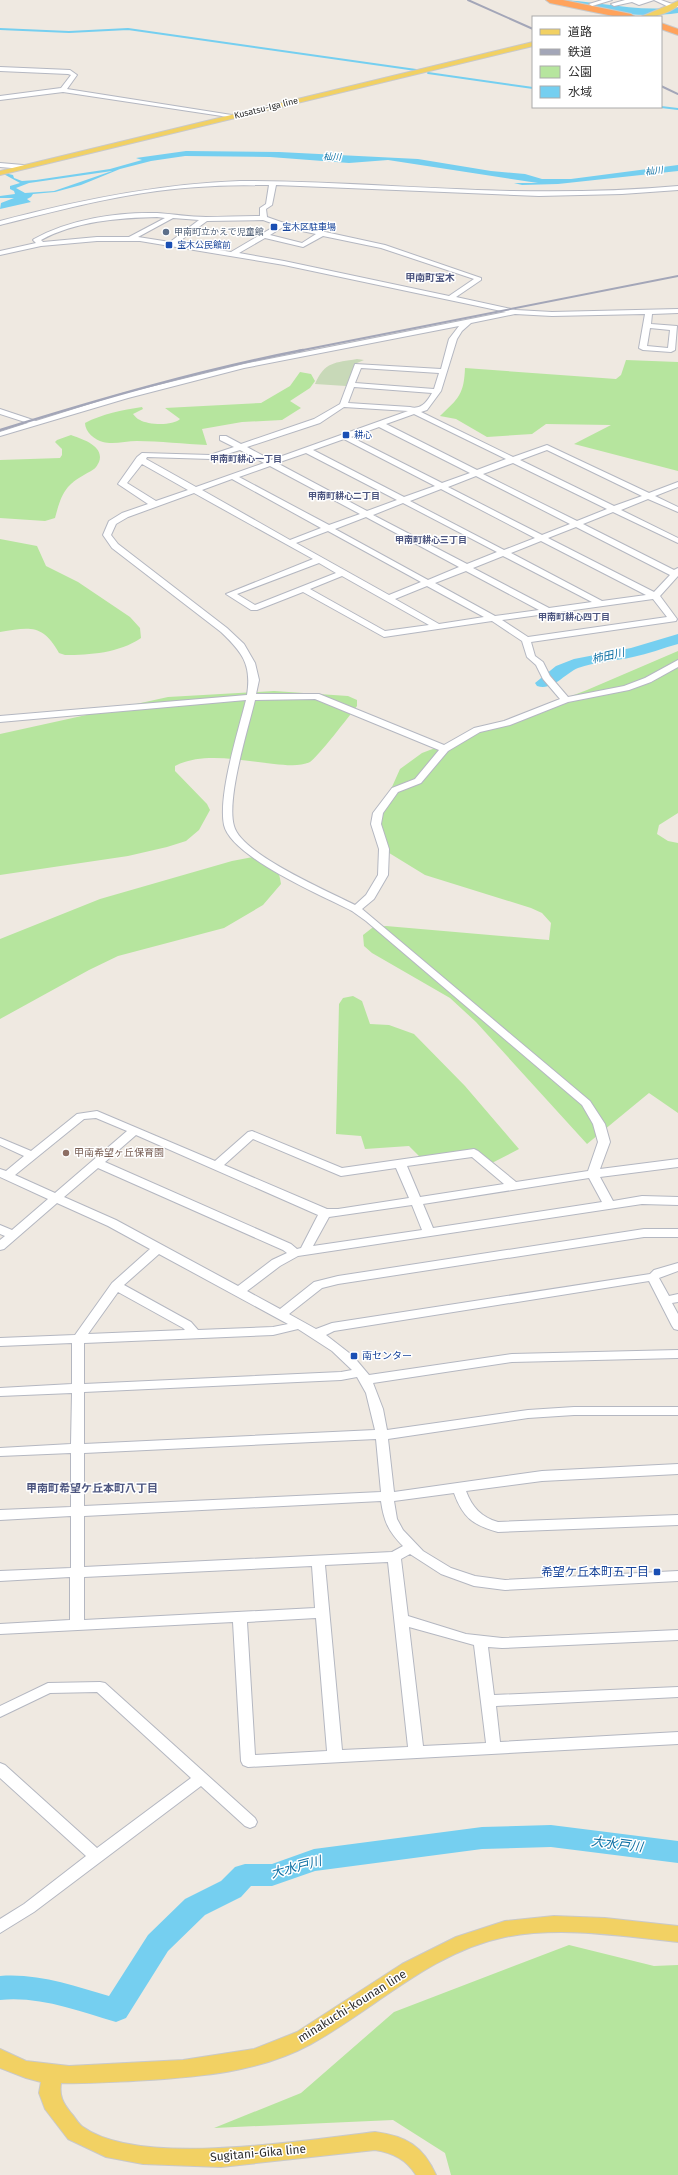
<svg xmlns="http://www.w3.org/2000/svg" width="678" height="2175" viewBox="0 0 678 2175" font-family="'Fira Sans','Noto Sans JP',sans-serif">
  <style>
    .green { fill: #b6e59e }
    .cemetery { fill: #c8d9b8 }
    .water { fill: #75cff0; fill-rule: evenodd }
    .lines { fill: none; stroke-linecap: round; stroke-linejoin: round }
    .stream { stroke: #75cff0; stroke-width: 2 }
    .river { fill: #75cff0; fill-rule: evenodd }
    .minor-casing { stroke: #b4b7c1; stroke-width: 2 }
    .major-casing { stroke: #c9c9c9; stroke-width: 2 }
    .highway-casing { stroke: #c9c9c9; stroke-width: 2 }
    .minor { fill: #fff; fill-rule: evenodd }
    .major { fill: #f2d163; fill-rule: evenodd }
    .highway { fill: #ffa35c; fill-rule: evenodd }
    .rail-far1 { stroke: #a3a6b8; stroke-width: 2 }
    .rail { stroke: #a3a6b8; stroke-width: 2.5 }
    .transit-dot { fill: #1a4fb4; stroke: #fff; stroke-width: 1.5 }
    .service-dot { fill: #5c6f8a; stroke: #fff; stroke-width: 1.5 }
    .education-dot { fill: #8d6e63; stroke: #fff; stroke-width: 1.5 }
    .labels { text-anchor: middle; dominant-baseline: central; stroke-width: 3; stroke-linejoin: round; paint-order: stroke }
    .far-street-label { font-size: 9px; fill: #2e2e2e; stroke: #fff }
    .far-water-label { font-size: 9px; font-style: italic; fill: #0d6fa3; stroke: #fff }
    .far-transit-label { font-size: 9px; fill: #164399; stroke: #fff; text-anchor: start }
    .far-service-label { font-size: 9px; fill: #4e5e75; stroke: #fff; text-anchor: start }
    .far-neighbourhood-label { font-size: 9px; font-weight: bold; fill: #4d5680; stroke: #fff }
    .far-quarter-label { font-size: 10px; font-weight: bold; fill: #4d5680; stroke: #fff }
    .education-label { font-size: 10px; fill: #785e54; stroke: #fff; text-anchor: start }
    .transit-label { font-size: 10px; fill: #164399; stroke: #fff; text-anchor: start }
    .water-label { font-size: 11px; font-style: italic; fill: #0d6fa3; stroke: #fff }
    .neighbourhood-label { font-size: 11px; font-weight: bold; fill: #4d5680; stroke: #fff }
    .near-transit-label { font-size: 12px; fill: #164399; stroke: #fff; text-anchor: end }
    .near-street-label { font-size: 12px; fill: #2e2e2e; stroke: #fff }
    .near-water-label { font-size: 13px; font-style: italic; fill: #0d6fa3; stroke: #fff }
  </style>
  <rect width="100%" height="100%" fill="#efe9e1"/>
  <g class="green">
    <path d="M626,360L678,362V471L574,444L611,425L546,424L532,434L487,437L456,419L440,416C459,398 464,394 465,368L616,379L621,375Z"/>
    <path d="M300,372L311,374L315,381L310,388L290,401L301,408L282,420L242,422L202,429L207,445C184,444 160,441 137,441C126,441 113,445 103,442C95,440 85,432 85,423C102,414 122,410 142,407L143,409L133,414C135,416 137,419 140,420C148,425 173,426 180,419L165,408L261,403L290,386Z"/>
    <path d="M71,435C82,439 105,446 99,462C98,464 96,468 94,469C85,475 76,478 68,487C61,495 58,507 55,518L45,521L0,518V460L60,458L62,455V449L55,442L57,440Z"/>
    <path d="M0,539L37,546L46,566L78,582L130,617L140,628L141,638C119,653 90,655 65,655L59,653C43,624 30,627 0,632Z"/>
    <polygon points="678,651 678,813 659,825 657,834 668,841 678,843 678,1113 649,1093 587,1144 476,1022 450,998 372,953 364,946 363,935 372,928 386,926 549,940 551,923 542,913 531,908 425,875 381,848 378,829 383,807 400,769 422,753 587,690"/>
    <path d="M274,691L348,696L357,700V706C350,715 317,758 310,762C299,767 286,765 274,764C243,761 203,751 175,766V771L207,804L210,810L199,830L186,841L167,847L128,856L0,875V734L168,697Z"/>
    <path d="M253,857C270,862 279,865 281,884L263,905L224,928L118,956L89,970L0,1019V939L100,899L232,861Z"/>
    <polygon points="353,996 362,1001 370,1024 389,1025 414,1034 465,1086 519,1149 488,1165 474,1153 423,1160 409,1146 365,1149 361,1136 336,1134 339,1004 343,998"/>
    <polygon points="569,1945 654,1966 678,1965 678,2175 451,2175 445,2153 393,2120 214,2128 301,2093 394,2012"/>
  </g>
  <path class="cemetery" d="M357,359L364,360L357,363L346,386L315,384C325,361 335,363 357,359Z"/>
  <path class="water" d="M186,151L279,152L418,159L491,171L525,174L542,179H571L678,165V171L558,184L522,185L514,183H538L388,160L349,163L270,157L185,156L151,161L120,169L81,185L55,192L33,194L31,197L27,199L31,202L0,209L1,203L14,198H0V196L15,194L14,191L10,189V186L20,183L0,172L13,175L14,178L22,181L36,180L110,169L142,160L136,158ZM112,171L54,191L25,193L16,188L29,183Z"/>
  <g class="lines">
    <g class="stream">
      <polyline points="0,29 69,32 128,29 416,70"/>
      <polyline points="428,73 533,88"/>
      <polyline points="661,107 678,109"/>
    </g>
    <g class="river">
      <path d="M554,0C596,0 635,13 678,7V13C637,19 599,11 559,3Z"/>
      <path d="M678,634V644C663,648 648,654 633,657C615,661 595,662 578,668C564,674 553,691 537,686L535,683L556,666L574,659L631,648Z"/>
      <path d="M551,1825L678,1841V1863L551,1847L482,1849L315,1871L272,1886H251L241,1897L205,1915L168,1951L126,2018L116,2022C78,2011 40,1996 0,2000V1976C38,1973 74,1986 109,1996L148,1935L185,1899L221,1881L235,1867L245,1864H272L314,1849L482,1827Z"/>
    </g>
    <defs>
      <g id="minor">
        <polygon points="602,0 612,0 592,6 589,4"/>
        <polygon points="625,0 661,0 672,4 678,3 678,7 669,7 654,0 639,5 632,2 614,6 611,4"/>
        <polygon points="0,67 70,70 77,75 67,89 238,116 235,118 63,92 0,100 0,96 61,88 71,75 68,74 0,71"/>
        <polygon points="0,163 23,165 26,167 23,169 0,167"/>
        <path d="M240,181C331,181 421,189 512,191C567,192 623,191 678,186V190L622,194L539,196L276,185L272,205L266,209L267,217L284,223L385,245L481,278V280L456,297L516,310L552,312L678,309V313L652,314L651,324L677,326L675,350L671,352L643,350L639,348L645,314L552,316L515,314L471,323L462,331L457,339L441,391L427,410L421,412L513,457L547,445L649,493L678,482V487L655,496L678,507V512L648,499L621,510L678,538V543L613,512L583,524L674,570L678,568V576L660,596L677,619L676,621L531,642L535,656L543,662L550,676L568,697L624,686L645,678L678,660V667L651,682L629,690L568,702L510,725L480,732L448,751L421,783L398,792L383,813L381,824L389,849L388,875L374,899L362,909L590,1101L605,1124L610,1142L600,1169L678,1159V1167L600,1177L613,1201L642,1196L678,1197V1205L642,1204L298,1256L280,1266L247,1291L280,1309L314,1282L338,1276L644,1229H678V1237H644L338,1284L322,1288L289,1314L316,1329L332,1323L650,1274L654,1270L678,1263V1271L659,1278L669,1296L678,1294V1302L672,1303L678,1314V1330L674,1329L672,1326L649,1281L334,1331L326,1335L353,1356L369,1375L512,1354L678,1350V1358L512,1362L373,1383L383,1409L387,1430L528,1410L574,1407H678V1415H574L528,1418L388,1439L394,1492L542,1471L678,1464V1474L542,1481L466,1491C472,1507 481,1517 498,1522L678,1515V1525L498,1532C473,1525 463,1518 454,1493L394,1501L397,1519L403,1530L423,1551L451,1568L475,1576L505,1580L678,1571V1581L505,1590L474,1586L441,1574L410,1554L401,1559L408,1616L466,1634L502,1638L678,1630V1640L502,1648L488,1647L494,1695L678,1687V1697L496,1706L500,1742L678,1732V1744L248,1767L243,1765L241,1761L233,1622L0,1634V1624L70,1620V1577L0,1581V1571L71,1568V1516L0,1520V1510L71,1507V1453L0,1456V1448L71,1444L72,1393L0,1396V1388L72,1384V1343L0,1346V1338L75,1335L112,1283L150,1249L108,1226L57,1203L4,1249L0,1250V1240L5,1236L0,1234V1225L12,1230L48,1199L0,1177V1169L6,1171L24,1156L0,1145V1138L31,1151L77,1114L97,1111L215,1161L248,1132L252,1131L342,1168L474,1149L478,1151L516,1182L588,1171L598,1142L593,1124L582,1105L366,921L352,911C323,896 231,857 224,825C218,795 238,732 246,700L0,722V716L247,695C252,664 242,652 221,632L112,548L103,535L109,521L122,513L148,504L118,484L137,457L142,453L210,455L234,447L220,440V436H226L241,444L314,419L340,404L355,364L441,369L449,339L459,326L244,368L128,398L0,436V432L28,423L0,414V409L36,421L122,394L244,364L506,312L284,265L140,241H97L41,246L0,255V251L36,243L33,240L34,239C70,219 117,212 157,213C173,214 190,217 206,217C224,217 242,216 260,216V208L266,204L269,185C232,185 195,186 157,191C104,198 52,212 0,225V221C79,200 158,184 240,181ZM157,217L165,218L129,237H97L43,242L41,240C76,221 118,218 157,217ZM173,218L199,220L170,242L138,237ZM263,220L277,225L231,252L177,243L207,221ZM283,227L316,234L302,243L270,235ZM323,236L381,248L474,279L449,296L284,261L239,253L265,238L303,247ZM650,328L670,330L668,348L647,346ZM361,368L439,373L434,389L355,383ZM354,387L432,393C427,402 421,410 410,407L348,403ZM344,407L408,411L271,460L247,447L320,423ZM414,414L506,459L477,470L386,424ZM379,427L470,473L442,483L351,437ZM344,439L435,486L404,497L313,450ZM240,450L264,463L196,487L146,459L147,457L211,459ZM547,450L642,496L614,506L520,460ZM306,453L397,500L367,511L277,463ZM513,463L607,509L577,521L483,474ZM142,464L188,490L156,501L127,483ZM270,466L360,514L329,525L239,477ZM476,476L570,524L542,535L448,487ZM232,479L321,528L290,540L202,490ZM441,489L535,538L504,550L410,501ZM194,493L313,559L226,594L251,610H257L303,592L384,637L492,621L522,641L527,657L536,665L543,679L560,699L504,721L474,728L444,745L319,694H256L259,680L255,663L244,644L227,628L118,544L111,535L116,524L128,517ZM403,503L497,552L467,564L373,515ZM366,517L459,567L428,580L335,529ZM576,527L670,575L654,592L548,538ZM328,531L421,582L389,595L296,543ZM541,541L646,595L602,601L511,553ZM503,556L592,602L549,608L473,568ZM319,563L336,573L255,605L237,594ZM466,571L539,610L495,616L435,583ZM342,576L429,625L385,631L310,589ZM427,586L484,617L439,624L395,599ZM653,599L667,617L528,637L502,620ZM315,699L439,750L415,779L392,788L373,813L371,824L379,849L378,875L366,895L355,905C328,891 241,854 234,826C226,799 248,729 255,700ZM96,1118L127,1131L55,1193L15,1175L84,1119ZM136,1135L318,1215L301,1248L297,1249L291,1244L105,1162ZM253,1139L341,1176L396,1168L409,1198L338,1209H327L224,1165ZM472,1157L504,1184L420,1197L407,1166ZM98,1168L283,1250L287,1253L272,1260L238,1286L116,1220L64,1197ZM589,1178L602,1202L433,1228L423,1204ZM412,1205L422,1230L313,1246L329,1217ZM159,1254L288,1324L273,1327L198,1330L191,1322L124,1285ZM118,1292L183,1328L185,1330L88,1334ZM298,1329L332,1351L352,1370L341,1372L84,1384V1343L273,1335ZM357,1377L366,1393L375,1430L84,1444V1392L341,1380ZM376,1439L381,1492L84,1506V1453ZM381,1501C384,1522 389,1532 403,1546L392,1552L84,1567V1516ZM388,1562L408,1747L342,1750L325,1565ZM312,1566L315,1608L84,1620V1577ZM316,1618L327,1751L255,1755L247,1622ZM409,1627L474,1645L486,1743L423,1746Z"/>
        <polygon points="100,1682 105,1683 255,1818 257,1822 255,1826 250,1828 245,1826 201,1786 34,1912 0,1933 0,1919 24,1904 86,1856 0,1778 0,1763 5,1765 97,1848 191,1778 97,1692 50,1693 0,1717 0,1706 48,1683"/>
      </g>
      <g id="major">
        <path d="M678,1V6C667,14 655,17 641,17Z"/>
        <polygon points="533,42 533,46 0,175 0,171"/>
        <path d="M554,1916L605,1918L678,1926V1942C621,1936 562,1926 505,1937C431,1952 375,2009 311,2044C256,2074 194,2077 133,2081C109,2082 85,2084 61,2083C59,2096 63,2103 71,2113C75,2117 78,2124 83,2127C140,2168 305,2140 375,2132C406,2136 423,2146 436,2175H416C406,2159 393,2153 375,2150L221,2167L143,2164L106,2157L68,2139L45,2109L39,2093L41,2082L26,2078L0,2068V2049L26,2061L69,2066L183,2060L254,2049L297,2032L402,1964L456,1937L505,1921Z"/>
      </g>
      <g id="highway">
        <polygon points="546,0 563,0 631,14 635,17 618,17 550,3"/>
        <polygon points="661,23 678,29 678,35 661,29"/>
      </g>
    </defs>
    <use href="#minor" class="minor-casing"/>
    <use href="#major" class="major-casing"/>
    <use href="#highway" class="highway-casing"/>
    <use href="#minor" class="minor"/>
    <use href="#major" class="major"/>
    <use href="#highway" class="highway"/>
    <g class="rail-far1">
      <polyline points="468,0 533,29"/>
      <polyline points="661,86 678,94"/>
      <polyline points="298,351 678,276"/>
    </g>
    <path class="rail" d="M0,430C100,399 200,370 303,350"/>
  </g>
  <g class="transit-dot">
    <rect x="270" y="223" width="8" height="8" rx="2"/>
    <rect x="165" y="241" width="8" height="8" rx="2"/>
    <rect x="342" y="431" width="8" height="8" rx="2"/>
    <rect x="350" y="1352" width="8" height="8" rx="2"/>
    <rect x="653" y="1568" width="8" height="8" rx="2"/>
  </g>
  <circle class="service-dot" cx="166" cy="232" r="4"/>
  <circle class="education-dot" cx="66" cy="1153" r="4"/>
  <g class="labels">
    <g class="far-street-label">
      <text transform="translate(266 108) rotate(-14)">Kusatsu-Iga line</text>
    </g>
    <g class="far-water-label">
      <text transform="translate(332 157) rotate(1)">杣川</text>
      <text transform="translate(654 171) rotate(-7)">杣川</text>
    </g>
    <g class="far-transit-label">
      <text x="282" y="227">宝木区駐車場</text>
      <text x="177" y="245">宝木公民館前</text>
      <text x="354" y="435">耕心</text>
    </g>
    <g class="far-service-label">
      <text x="174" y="232">甲南町立かえで児童館</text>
    </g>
    <g class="far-neighbourhood-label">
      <text x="246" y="459">甲南町耕心一丁目</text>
      <text x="344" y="496">甲南町耕心二丁目</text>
      <text x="431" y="540">甲南町耕心三丁目</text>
      <text x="574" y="617">甲南町耕心四丁目</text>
    </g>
    <g class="far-quarter-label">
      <text x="430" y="278">甲南町宝木</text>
    </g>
    <g class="education-label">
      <text x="74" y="1153">甲南希望ヶ丘保育園</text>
    </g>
    <g class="transit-label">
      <text x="362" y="1356">南センター</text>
    </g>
    <g class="water-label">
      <text transform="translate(608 656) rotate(-13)">柿田川</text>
    </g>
    <g class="neighbourhood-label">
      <text x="92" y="1488">甲南町希望ケ丘本町八丁目</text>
    </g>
    <g class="near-transit-label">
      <text x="649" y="1572">希望ケ丘本町五丁目</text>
    </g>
    <g class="near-street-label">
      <text transform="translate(352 2006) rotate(-32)">minakuchi-kounan line</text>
      <text transform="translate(258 2153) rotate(-5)">Sugitani-Gika line</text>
    </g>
    <g class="near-water-label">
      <text transform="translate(617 1844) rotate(7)">大水戸川</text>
      <text transform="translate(296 1867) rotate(-15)">大水戸川</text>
    </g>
  </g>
  <rect x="532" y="16" width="130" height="92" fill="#ffffff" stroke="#ababab"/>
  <rect x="540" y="29" width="20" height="6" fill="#f2d163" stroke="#ababab"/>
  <text x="568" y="36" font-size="12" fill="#2e2e2e">道路</text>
  <rect x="540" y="49" width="20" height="6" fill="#a3a6b8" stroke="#ababab"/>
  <text x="568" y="56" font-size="12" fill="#2e2e2e">鉄道</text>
  <rect x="540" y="66" width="20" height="12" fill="#b6e59e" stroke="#ababab"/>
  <text x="568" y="76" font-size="12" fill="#2e2e2e">公園</text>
  <rect x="540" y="86" width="20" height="12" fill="#75cff0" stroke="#ababab"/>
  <text x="568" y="96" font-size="12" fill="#2e2e2e">水域</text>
</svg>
